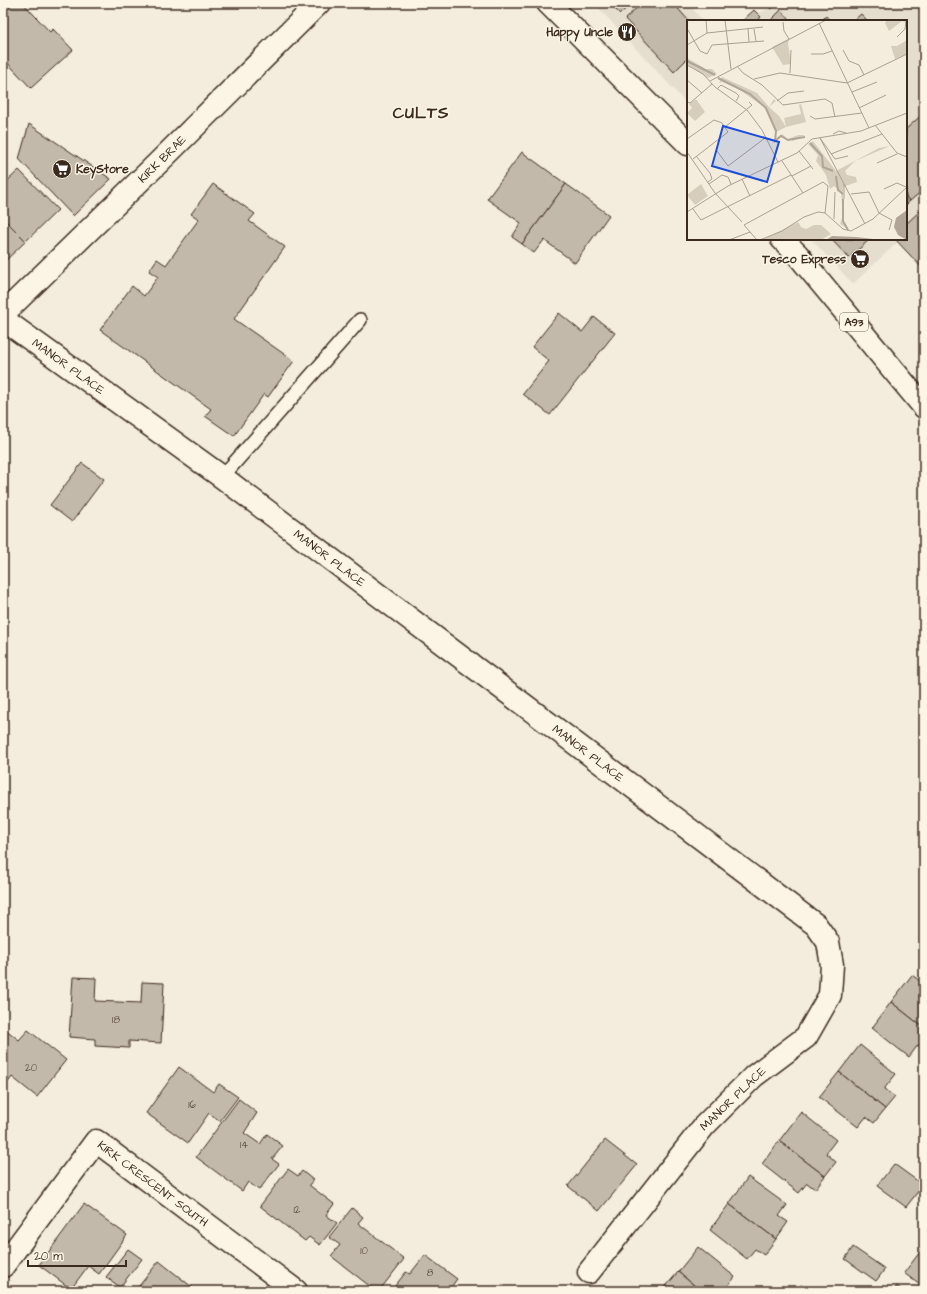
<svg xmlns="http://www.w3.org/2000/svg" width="927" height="1294" viewBox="0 0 927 1294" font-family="'Architects Daughter',sans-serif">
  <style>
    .built { fill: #e5ddce }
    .building { fill: #c3b9aa; stroke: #3b2a1e }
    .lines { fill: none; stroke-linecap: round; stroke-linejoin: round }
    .service-casing { stroke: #3b2a1e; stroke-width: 16 }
    .minor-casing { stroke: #3b2a1e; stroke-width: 25 }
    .tertiary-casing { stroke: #3b2a1e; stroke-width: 25 }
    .primary-casing { stroke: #3b2a1e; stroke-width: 25 }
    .service { stroke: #fcf5e5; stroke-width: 13 }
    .minor { stroke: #fcf5e5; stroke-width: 22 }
    .tertiary { stroke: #fcf5e5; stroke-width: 22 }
    .primary { stroke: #fcf5e5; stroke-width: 22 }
    .labels { text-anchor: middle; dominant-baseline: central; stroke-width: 3; stroke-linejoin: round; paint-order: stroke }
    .number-label { font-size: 10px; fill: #5d4e41 }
    .shield { fill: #fcf5e5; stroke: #75675a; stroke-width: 1 }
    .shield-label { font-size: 11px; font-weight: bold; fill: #3b2a1e }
    .poi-label { font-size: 12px; font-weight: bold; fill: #3b2a1e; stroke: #fcf5e5; text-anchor: end }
    .street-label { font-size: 12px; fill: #3b2a1e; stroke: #fcf5e5 }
    .district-label { font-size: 16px; font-weight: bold; letter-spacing: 1px; fill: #3b2a1e; stroke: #fcf5e5 }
    .inset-river { fill: none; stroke: #b0a596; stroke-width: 2 }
    .inset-road { fill: none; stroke: #aa9f91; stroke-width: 1 }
    .view { fill: #1d4ed8; fill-opacity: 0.15; stroke: #1d4ed8; stroke-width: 2 }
    .inset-edge { fill: none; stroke: #3b2a1e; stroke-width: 2 }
  </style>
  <rect width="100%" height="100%" fill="#f4eddd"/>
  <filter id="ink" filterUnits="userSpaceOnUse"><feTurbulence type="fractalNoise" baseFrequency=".025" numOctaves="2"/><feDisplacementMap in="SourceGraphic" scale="8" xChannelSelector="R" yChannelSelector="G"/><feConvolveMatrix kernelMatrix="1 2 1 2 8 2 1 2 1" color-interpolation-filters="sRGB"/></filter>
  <g filter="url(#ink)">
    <g class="built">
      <polygon points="594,3 688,3 703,21 688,21 688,105"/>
      <polygon points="781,3 924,3 924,217 906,234 906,21 741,21"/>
      <polygon points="811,239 901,239 853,284"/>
    </g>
    <g class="building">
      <polygon points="3,3 23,3 50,32 53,29 73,50 31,88 3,58"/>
      <polygon points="609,3 632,3 620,14"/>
      <polygon points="642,3 673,3 689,21 688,21 688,58 674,72 625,19"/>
      <polygon points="766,3 778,3 771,9"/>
      <polygon points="754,10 761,17 757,21 742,21"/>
      <polygon points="781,10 791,21 770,21"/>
      <polygon points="861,14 868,21 853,21"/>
      <polygon points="826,16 830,21 821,21"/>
      <polygon points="924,113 924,189 910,201 906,197 906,129"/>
      <polygon points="29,124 111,179 73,216 19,159"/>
      <polygon points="522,152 566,184 522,244 512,237 521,223 487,199"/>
      <polygon points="19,170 58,210 26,241 3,218 3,185"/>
      <polygon points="213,184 255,214 249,221 285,247 234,319 294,361 268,397 264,394 234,436 205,416 211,409 100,330 132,286 144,296 158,277 149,271 157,259 166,265 199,219 191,214"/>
      <polygon points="566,184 609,215 575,263 544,240 534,253 522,244"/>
      <polygon points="906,197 910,201 906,205"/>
      <polygon points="921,210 924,213 924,270 895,239 906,239 906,224"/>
      <polygon points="3,218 26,241 3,263"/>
      <polygon points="831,239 870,239 849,258"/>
      <polygon points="559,313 582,332 594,317 615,333 550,415 523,394 549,361 532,347"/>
      <polygon points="82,463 104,479 72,522 50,505"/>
      <polygon points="912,975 924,984 924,1028 891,1002"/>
      <polygon points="73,977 96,978 95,1001 141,1003 142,982 164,983 161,1043 129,1041 129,1048 95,1046 95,1039 69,1037"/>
      <polygon points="891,1002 924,1028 924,1050 918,1045 909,1057 872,1028"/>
      <polygon points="5,1029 19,1040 28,1030 66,1060 37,1097 12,1077 3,1089 3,1032"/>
      <polygon points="860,1045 896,1074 884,1089 895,1097 885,1109 839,1072"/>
      <polygon points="179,1067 213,1092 219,1084 238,1097 220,1121 209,1113 188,1143 146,1113"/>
      <polygon points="839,1072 885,1109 874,1123 866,1117 858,1127 819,1097"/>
      <polygon points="239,1099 257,1113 244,1133 260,1144 267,1134 283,1146 272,1159 279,1164 259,1190 248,1182 242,1191 196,1157"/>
      <polygon points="801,1112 836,1140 826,1153 836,1162 825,1176 779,1141"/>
      <polygon points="605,1140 637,1165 599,1211 568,1186"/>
      <polygon points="779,1141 825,1176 815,1189 807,1183 799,1193 762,1164"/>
      <polygon points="894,1164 923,1185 906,1207 877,1186"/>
      <polygon points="288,1169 298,1176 302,1171 313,1180 309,1185 334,1204 326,1215 337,1223 320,1245 309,1237 305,1241 260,1206"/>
      <polygon points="748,1177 787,1205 779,1216 788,1222 776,1239 729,1204"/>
      <polygon points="84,1204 127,1235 99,1274 88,1266 71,1289 39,1265"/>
      <polygon points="729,1204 776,1239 764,1255 755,1249 747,1259 710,1230"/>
      <polygon points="352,1208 363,1217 358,1223 404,1259 379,1291 376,1291 331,1256 340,1245 329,1237"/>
      <polygon points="698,1247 735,1277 724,1291 701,1291 678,1272"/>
      <polygon points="853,1247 885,1269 876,1281 845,1259"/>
      <polygon points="128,1249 142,1259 120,1287 106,1277"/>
      <polygon points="920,1252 924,1255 924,1288 904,1273"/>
      <polygon points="425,1255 457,1279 448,1291 391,1291 406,1272 410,1274"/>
      <polygon points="159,1261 197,1291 135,1291"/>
      <polygon points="678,1272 701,1291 662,1291"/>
      <polygon points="801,1285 810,1291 797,1291"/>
      <polygon points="897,1286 903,1291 893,1291"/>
    </g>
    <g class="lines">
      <defs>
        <polyline id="service" points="222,477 360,320"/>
        <g id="minor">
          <path id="s1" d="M3,317L11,325L222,477L816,925L828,942L832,965L830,995L806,1037L754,1076L704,1126L589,1272"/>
          <path id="s2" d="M3,1266L96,1141L296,1291"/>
        </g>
        <g id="tertiary">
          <path id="s3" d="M3,314L160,161L319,3"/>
        </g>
        <g id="primary">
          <polyline points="548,3 688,144"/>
          <polyline points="782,239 797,254 924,407"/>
        </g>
      </defs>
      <use href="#service" class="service-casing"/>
      <use href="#minor" class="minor-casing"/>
      <use href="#tertiary" class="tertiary-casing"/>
      <use href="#primary" class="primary-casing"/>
      <use href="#service" class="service"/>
      <use href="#minor" class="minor"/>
      <use href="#tertiary" class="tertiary"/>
      <use href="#primary" class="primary"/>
    </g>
  </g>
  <defs>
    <symbol id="restaurant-disc" viewBox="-11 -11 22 22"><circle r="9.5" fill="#3b2a1e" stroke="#fcf5e5"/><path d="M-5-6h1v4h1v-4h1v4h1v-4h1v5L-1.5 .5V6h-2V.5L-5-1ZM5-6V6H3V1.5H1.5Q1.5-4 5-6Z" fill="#fff"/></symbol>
    <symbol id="supermarket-disc" viewBox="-11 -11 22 22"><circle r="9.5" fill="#3b2a1e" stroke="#fcf5e5"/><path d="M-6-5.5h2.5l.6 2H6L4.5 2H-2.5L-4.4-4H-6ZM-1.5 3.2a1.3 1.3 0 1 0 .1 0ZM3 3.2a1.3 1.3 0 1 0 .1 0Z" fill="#fff"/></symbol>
  </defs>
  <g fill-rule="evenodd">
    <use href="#restaurant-disc" x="616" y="21" width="22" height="22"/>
    <use href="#supermarket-disc" x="51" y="158" width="22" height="22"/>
    <use href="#supermarket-disc" x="849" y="248" width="22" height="22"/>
  </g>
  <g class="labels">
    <g class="number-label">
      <text x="116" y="1020">18</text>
      <text x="31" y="1068">20</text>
      <text x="192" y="1105">16</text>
      <text x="244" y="1145">14</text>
      <text x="297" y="1210">12</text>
      <text x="364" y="1251">10</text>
      <text x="430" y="1273">8</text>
    </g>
    <rect class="shield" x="840" y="313" width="28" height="18" rx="3"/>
    <g class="shield-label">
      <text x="854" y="322">A93</text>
    </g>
    <g class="poi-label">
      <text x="613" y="32">Happy Uncle</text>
      <text x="76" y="169" text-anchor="start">KeyStore</text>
      <text x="846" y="259">Tesco Express</text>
    </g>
    <g class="street-label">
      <text stroke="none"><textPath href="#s3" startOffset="222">KIRK BRAE</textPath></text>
      <text stroke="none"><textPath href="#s1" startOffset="82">MANOR PLACE</textPath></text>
      <text stroke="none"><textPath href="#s1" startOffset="406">MANOR PLACE</textPath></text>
      <text stroke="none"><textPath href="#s1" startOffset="730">MANOR PLACE</textPath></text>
      <text transform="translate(733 1099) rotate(-44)">MANOR PLACE</text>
      <text stroke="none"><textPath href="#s2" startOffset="227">KIRK CRESCENT SOUTH</textPath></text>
    </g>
    <g class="district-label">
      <text x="421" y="113">CULTS</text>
    </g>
  </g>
  <g transform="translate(687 20)">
    <rect width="220" height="220" fill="#f4eddd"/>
    <path d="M200,0H218L219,3L215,1L202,11L198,3ZM103,18L101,23L104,44L96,45L85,27ZM220,20V34L208,39L204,26H210ZM0,38L19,49H25L30,54L21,58L0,44ZM35,57L70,73L82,87L87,79L89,81L82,87L92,96L99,107L89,112L77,87L50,68L35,62L32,63ZM9,79L18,92L8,101L0,93L5,88L2,84ZM114,84L119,102L99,107L97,98L114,94L112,85ZM95,114L101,119L111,115H118L106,121L94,116L87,119ZM126,121L149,151L192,128L203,126L168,141L158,151L160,155L169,157L170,162L156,167V201L161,209L153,204L156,195L154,172L147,166L143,169L139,155L129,141L131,135L121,124ZM14,164L21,176L8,185L0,175ZM111,202L114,207L119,209L127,205H134L144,214L134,220H75Z" fill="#d6cdbd"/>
    <path d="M220,190V220L211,215L207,207L209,198ZM145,216L169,217L195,220H139Z" fill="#b0a596"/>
    <path class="inset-river" d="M0,41L28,55M31,58L63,74L79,88L89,111L88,121L94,116L101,120L118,117M123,123L135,136L136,147L146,151M149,156L151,170L156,174M156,179V201L161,210"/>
    <path class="inset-road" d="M19,0L20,13M38,0L44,49M96,2L97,11L102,19M132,3L182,108M61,9L62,22M67,9L69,21M1,10L13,31L20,34L25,25L77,21M20,13L76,7M210,17L218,9L219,0M0,25L20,13M156,30L162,41L172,45L177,55M124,34H136L145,31M0,45L16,54L28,67L60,90L75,110L91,142M50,46L56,53L75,65L96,85L138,79L145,83L148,97M103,53L104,30M67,59L93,53L160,63L220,34M0,60L15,73M23,61L139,0M30,69L34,65L49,73L52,76L49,81M165,72L190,62M90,81L101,73L117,71M0,82L3,83L25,64M172,88L199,75M123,96L128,99L175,93M188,105L210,133L220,137M38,107L65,85L62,82M146,114L152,111L159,113M133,118L178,204M133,118L148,139L161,136M0,119L27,100L35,103L41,112L6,139M30,131L41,146L78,118M112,131L126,149M0,132L28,173L55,202M144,134L195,114M9,136L23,153L25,159L21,162M95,141L116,173M190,143L210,134M105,156L124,146M55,159L63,176M22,164L35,155L41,157L44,164M197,169L210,163L219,167M164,174L182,172L192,193L205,200L202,210M157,179V164M6,189L14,200L104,155M0,192L41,166L110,133L125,119L174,111L220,93M147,199L148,172M42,220L63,212M70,220L57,205L136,162L141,166L138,193M73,220L95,211L117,197L131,192L138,193L156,209L164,211L186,199L220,167"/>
    <path class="view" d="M36,106L92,122L80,162L25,146Z"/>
    <rect width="220" height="220" class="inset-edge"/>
  </g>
  <rect width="927" height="1294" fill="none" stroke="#fcf5e5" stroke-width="16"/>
  <rect x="8" y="8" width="911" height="1278" fill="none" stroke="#3b2a1e" stroke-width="1.5" filter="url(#ink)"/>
  <path d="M28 1260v6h98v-6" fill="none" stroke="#3b2a1e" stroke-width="2"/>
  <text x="34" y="1260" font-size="12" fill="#3b2a1e" stroke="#fcf5e5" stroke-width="3" paint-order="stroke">20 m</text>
</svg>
